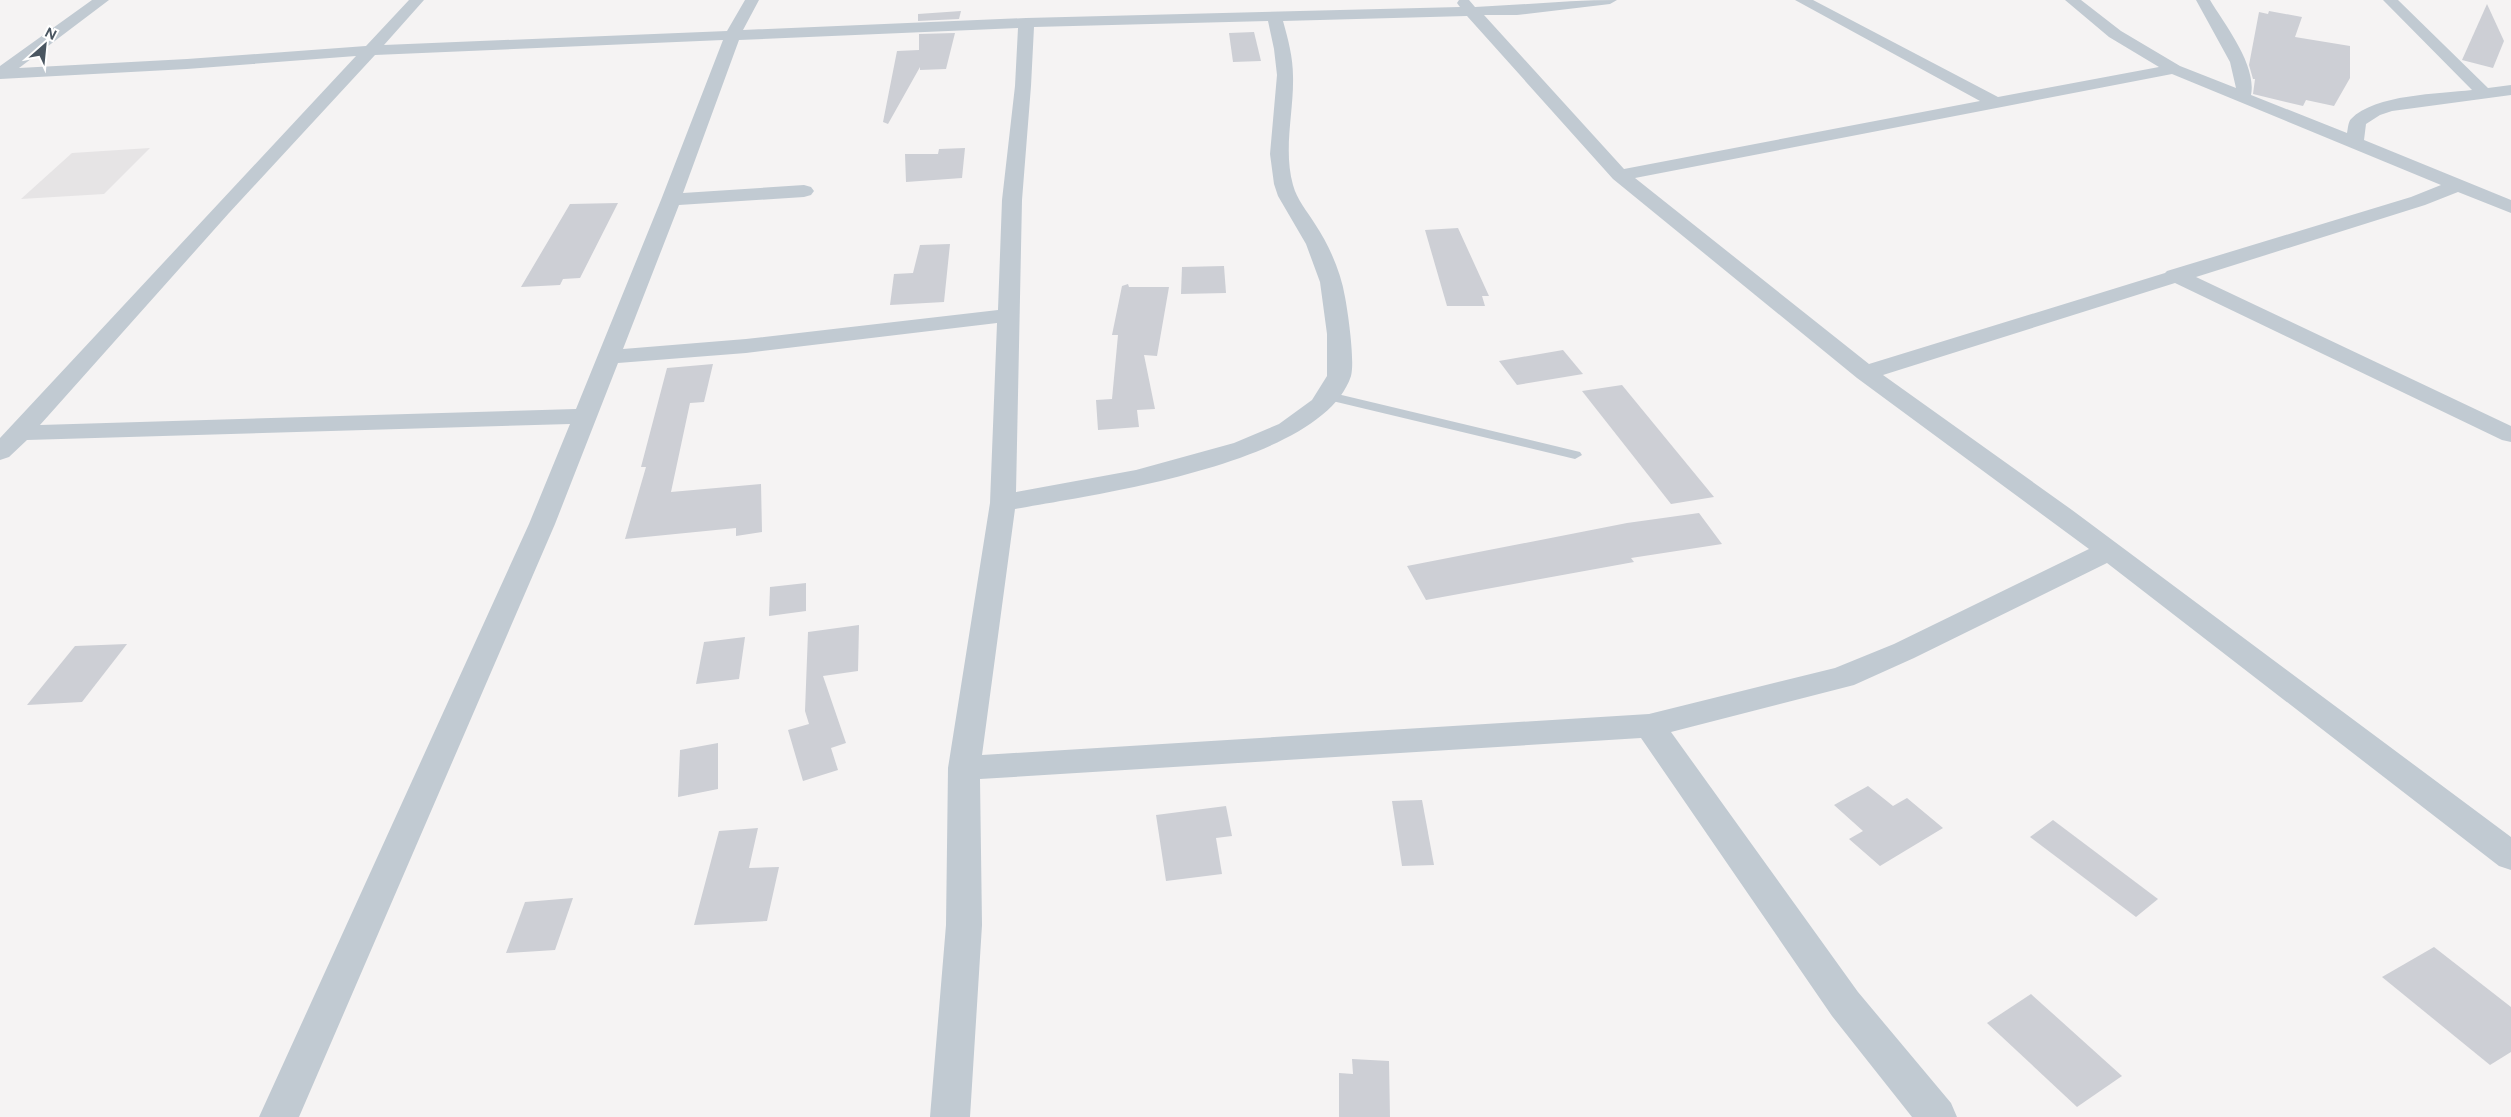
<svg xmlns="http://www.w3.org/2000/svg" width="2511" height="1117" viewBox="0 0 2511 1117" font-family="Figtree,sans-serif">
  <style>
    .education { fill: #e6e4e5 }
    .building { fill: #cdcfd5 }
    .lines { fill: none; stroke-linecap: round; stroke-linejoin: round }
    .lane { fill: #c1cad2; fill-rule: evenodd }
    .street { fill: #c1cad2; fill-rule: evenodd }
  </style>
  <rect width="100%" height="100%" fill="#f5f3f3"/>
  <polygon class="education" points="150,148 104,194 21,199 72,153"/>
  <g class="building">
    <polygon points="2487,4 2504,41 2493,68 2462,60"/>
    <polygon points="961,11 959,19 918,21 918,14"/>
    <polygon points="2269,11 2302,17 2295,37 2350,46 2350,78 2334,106 2306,100 2303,106 2253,94 2255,79 2253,79 2249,65 2259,12 2268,14"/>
    <polygon points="1254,32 1261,61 1233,62 1229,33"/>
    <polygon points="955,33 946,69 920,70 920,67 888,124 883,122 897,51 919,50 919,34"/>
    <polygon points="965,148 962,178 906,182 905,154 938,154 939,149"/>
    <polygon points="618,203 580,278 563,279 560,285 521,287 570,204"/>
    <polygon points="1458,228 1489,296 1482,296 1485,306 1447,306 1425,230"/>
    <polygon points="950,244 944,302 890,305 894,274 913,273 920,245"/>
    <polygon points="1224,266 1226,293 1181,294 1182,267"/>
    <polygon points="1128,284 1129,287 1169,287 1157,356 1144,355 1155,409 1137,410 1139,427 1098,430 1096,400 1112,399 1118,335 1112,335 1122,286"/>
    <polygon points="1563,350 1583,374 1517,385 1499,361"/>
    <polygon points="713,364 704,402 690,403 671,492 761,484 762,532 736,536 736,528 625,539 646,467 641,467 667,368"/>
    <polygon points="1622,385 1714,497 1671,504 1582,391"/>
    <polygon points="1699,513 1722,544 1631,558 1634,562 1426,600 1407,566 1627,523"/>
    <polygon points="806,583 806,611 769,616 770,587"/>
    <polygon points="859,625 858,671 823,676 846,743 831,748 838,770 803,781 788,730 809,724 805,711 808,632"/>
    <polygon points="745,637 739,679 696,684 704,642"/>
    <polygon points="127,644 82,702 27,705 75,646"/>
    <polygon points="718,743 718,789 678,797 680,750"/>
    <polygon points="1868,786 1893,806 1907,798 1943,828 1880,866 1849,839 1863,831 1834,805"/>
    <polygon points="1422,800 1434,865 1402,866 1392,801"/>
    <polygon points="1226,806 1232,836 1216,838 1222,874 1166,881 1156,815"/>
    <polygon points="2053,820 2158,899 2136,917 2030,837"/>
    <polygon points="758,828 749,868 779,867 767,921 694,925 719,831"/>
    <polygon points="573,898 555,950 506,953 525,902"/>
    <polygon points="2434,947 2511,1007 2511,1052 2490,1065 2382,977"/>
    <polygon points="2031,994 2122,1076 2077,1107 1987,1023"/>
    <polygon points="1352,1059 1389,1061 1390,1117 1339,1117 1339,1073 1353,1074"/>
  </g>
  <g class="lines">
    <polygon class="lane" points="1329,392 1580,452 1582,455 1575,459 1324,399 1323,396"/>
    <path class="street" d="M92,0H109L19,68L187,59L366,46L409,0H424L384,45L727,31L745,0H759L743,30L1026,18L1460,7L1457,3L1459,0H1469L1475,7C1523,5 1570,0 1617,0L1610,4L1517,15H1484L1624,169L1980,101L1795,0H1813L1998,97L2159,67L2109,37L2065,0H2081L2121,31L2180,66L2236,88L2230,62L2196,0H2210C2225,25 2257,65 2251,95L2347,133C2348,129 2348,122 2351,119C2375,94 2439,94 2472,90L2383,0H2398L2488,88L2511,85V95L2392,111L2380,115L2366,124L2364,140L2511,200V213L2458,192L2425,205L2196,277L2511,426V442L2502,440L2175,283L1883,375L2072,510L2511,837V870L2499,866L2107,563L1914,658L1854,685L1671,732L1858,992L1951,1103L1957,1117H1912L1832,1016L1641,738L980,779L982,925L970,1117H930L946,925L948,768L990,503L997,323L746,353L618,363L555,524L299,1117H259L529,524L570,424L27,440L9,457L0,460V438L356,56L187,69L0,79V66ZM1467,16L1613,179L1857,378L2089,549L1894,644L1835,668L1649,714L982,755L1015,509C1096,494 1322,464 1351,376C1355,361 1348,313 1345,297C1341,272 1329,245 1315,224C1307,211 1297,200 1293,185C1283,149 1294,112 1293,76C1293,57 1288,39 1283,21ZM1268,21L1274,49L1277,75L1270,154L1274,184L1278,196L1306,244L1320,282L1327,334V376L1312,400L1279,424L1234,443L1136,470L1016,492L1022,200L1031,86L1034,27ZM1018,28L1015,86L1002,200L998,310L746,339L623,349L679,205L804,197L811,195L814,191L811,187L804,185L683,193L739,40ZM723,40L661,200L576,409L40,425L229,213L375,55ZM2172,74L2441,185L2411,197L2167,271L2165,273L1869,364L1635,178Z"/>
  </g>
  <g transform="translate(45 45) rotate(27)" stroke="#ffffff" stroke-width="4" paint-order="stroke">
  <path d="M0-4L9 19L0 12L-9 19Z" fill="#4a5661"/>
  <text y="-8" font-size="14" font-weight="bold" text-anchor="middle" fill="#4a5661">N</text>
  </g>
</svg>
